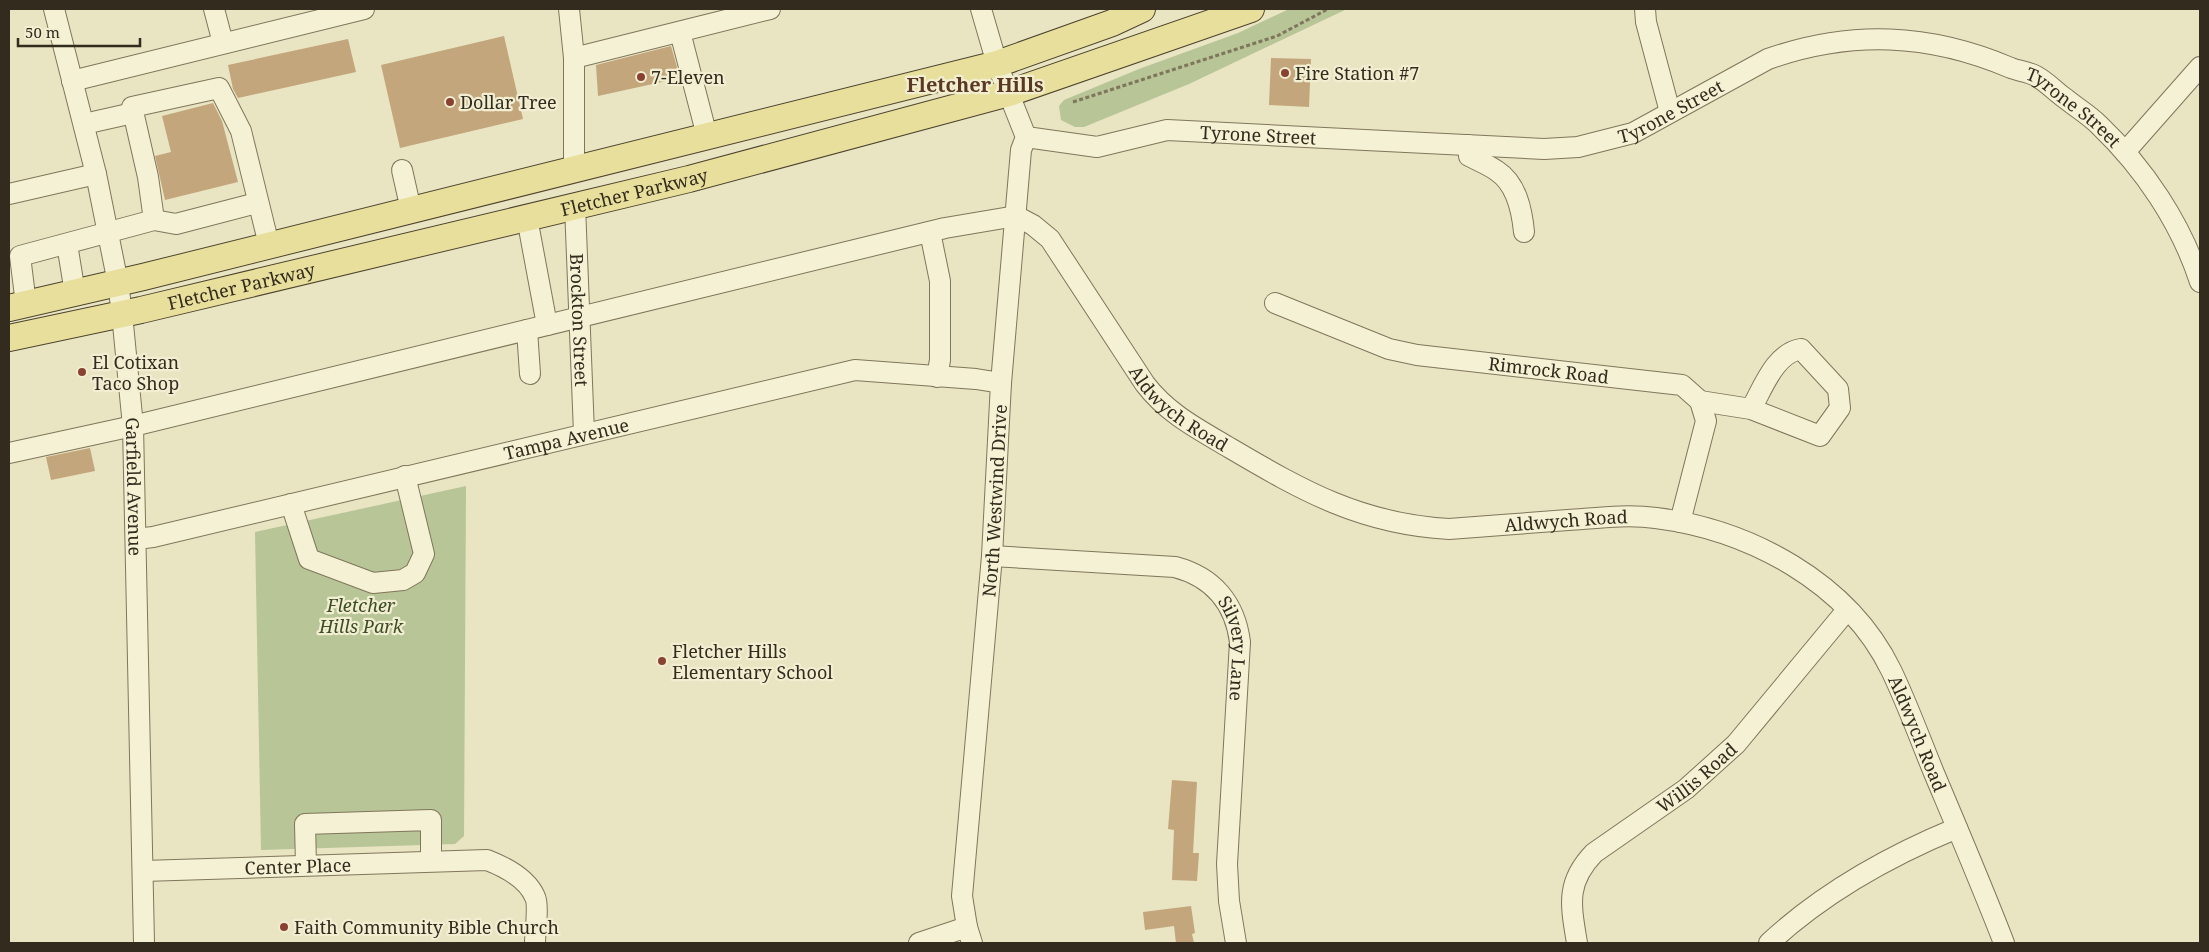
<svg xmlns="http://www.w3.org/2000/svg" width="2209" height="952" viewBox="0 0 2209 952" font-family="'Noto Serif',serif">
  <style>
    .green { fill: #b7c597 }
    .building { fill: #c3a67c }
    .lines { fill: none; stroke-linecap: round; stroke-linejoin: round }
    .minor-casing { stroke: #80765b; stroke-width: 22 }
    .major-casing { stroke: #4e442f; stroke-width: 28 }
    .path { stroke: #80765b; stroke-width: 3; stroke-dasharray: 4 2.5; stroke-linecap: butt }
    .minor { stroke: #f4f1d4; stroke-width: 20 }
    .major { stroke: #e8df9d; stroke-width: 26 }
    .poi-dot { fill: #894132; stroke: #f1eed1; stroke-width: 2 }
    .labels { text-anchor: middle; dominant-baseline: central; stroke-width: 4.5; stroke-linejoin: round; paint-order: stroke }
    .poi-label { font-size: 18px; fill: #322b1e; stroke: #f1eed1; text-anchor: start }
    .street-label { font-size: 18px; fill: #322b1e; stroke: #f1eed1 }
    .park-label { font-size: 18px; font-style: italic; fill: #3c4c26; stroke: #f1eed1 }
    .quarter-label { font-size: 20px; font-weight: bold; fill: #5a3822; stroke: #f1eed1 }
  </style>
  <rect width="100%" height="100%" fill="#e9e4c2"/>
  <g class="green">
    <polygon points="1289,9 1347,9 1189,84 1084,127 1075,127 1061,120 1059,106 1064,100 1139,69 1238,33"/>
    <polygon points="466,486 464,836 455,844 261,850 255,532"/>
  </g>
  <g class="building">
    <polygon points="504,36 523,119 400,148 381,65"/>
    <polygon points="348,39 356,72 238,98 233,89 228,65"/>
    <polygon points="671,46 680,78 598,96 596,65"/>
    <polygon points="1271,58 1311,59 1309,107 1269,105"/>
    <polygon points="213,103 222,121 238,182 165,200 155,156 171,152 162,116"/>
    <polygon points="90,448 95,471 51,480 46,457"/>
    <polygon points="1172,780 1197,782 1193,853 1199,853 1197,881 1172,880 1174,830 1168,829"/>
    <polygon points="1191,906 1195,933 1192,934 1194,943 1176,943 1174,926 1145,930 1143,912"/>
  </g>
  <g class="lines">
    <defs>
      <g id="minor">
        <path id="s1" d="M54,9L96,174L118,283L122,314L133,426L144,943"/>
        <polyline points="214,9 223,43"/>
        <polyline points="569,9 574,58 574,169"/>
        <polyline points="1645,9 1646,22 1670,112"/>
        <polyline points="680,32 707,136"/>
        <polyline points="574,58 770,9"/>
        <polyline points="72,81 364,9"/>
        <polyline points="84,124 133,113"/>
        <path id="s2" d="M1026,137L1097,147L1167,130L1544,149L1578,147L1633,133L1768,59C1851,30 1929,33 2011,68C2019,71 2029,72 2036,76C2047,82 2056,92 2066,99C2077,108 2089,115 2099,125C2144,168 2181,223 2200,282"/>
        <path d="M1468,145L1469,156C1478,161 1489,165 1497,171C1517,184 1522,211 1524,232"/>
        <polyline points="2125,152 2200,67"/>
        <polyline points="402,170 411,210"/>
        <polyline points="9,194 96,174"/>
        <path id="s3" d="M575,206L584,433"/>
        <polyline points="527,218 547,325"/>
        <polyline points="154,220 148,177 132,107 219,88 241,131 269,245"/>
        <polyline points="930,232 940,281 940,360 937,377"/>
        <polyline points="67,244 75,293"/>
        <path id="s4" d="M1275,303L1389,349L1417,355L1682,385L1700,401L1706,421L1680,522"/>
        <polyline points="26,304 20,256 154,220 176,224 257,203"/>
        <polyline points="527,330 530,374"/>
        <path d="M1700,401L1751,409L1820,436L1840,408L1838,389L1801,349C1775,353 1763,388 1751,409"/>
        <path id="s5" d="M9,453L133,426L945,228L1016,216L1033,225L1050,239L1145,384C1168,414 1198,429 1230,448C1303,491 1361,524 1449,529C1489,526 1528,523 1568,520C1597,518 1627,514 1656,518C1750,530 1848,582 1891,670C1907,703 1920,739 1934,773C1958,830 1982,886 2004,943"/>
        <polyline points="291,504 309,559 373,583 403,580 415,573 424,554 405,476"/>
        <path id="s6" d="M136,539L153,537L855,370L976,379L1001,383"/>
        <path id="s7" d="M992,556L1175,567C1213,577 1235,603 1240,642L1227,864L1229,901L1236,943"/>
        <polyline points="306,865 305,824 431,820 431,861"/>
        <path id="s8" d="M143,871L487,860C505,867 527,878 535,897C539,905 535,933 535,943"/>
        <polyline points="919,943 967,927"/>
        <path id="s9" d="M972,943L967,927L962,896L992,556L1001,383L1021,150L1026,137L997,64L981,9"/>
        <path id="s10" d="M1577,943C1571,906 1565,883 1594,853L1686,789L1736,744L1847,610"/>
        <path d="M1769,943C1823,893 1889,856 1957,828"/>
      </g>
      <g id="major">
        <polyline points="9,308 143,277 997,64 1112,23 1142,9"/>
        <path id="s11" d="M9,338L141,310L689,179L1009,93L1251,9"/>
      </g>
    </defs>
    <use href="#minor" class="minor-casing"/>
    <use href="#major" class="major-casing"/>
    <polyline class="path" points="1073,102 1277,36 1328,9"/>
    <use href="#minor" class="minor"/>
    <use href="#major" class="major"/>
  </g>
  <g class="poi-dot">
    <circle cx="1285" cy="73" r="5"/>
    <circle cx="641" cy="77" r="5"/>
    <circle cx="450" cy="102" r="5"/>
    <circle cx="82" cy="372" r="5"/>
    <circle cx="662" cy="661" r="5"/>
    <circle cx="284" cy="927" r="5"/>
  </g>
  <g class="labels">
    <g class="poi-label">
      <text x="1295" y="73">Fire Station #7</text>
      <text x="651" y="77">7-Eleven</text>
      <text x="460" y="102">Dollar Tree</text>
      <text x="92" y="362">El Cotixan<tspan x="92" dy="21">Taco Shop</tspan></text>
      <text x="672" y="651">Fletcher Hills<tspan x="672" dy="21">Elementary School</tspan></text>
      <text x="294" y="927">Faith Community Bible Church</text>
    </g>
    <g class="street-label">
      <text stroke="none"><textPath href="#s2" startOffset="655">Tyrone Street</textPath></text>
      <text stroke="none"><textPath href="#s2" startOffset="1090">Tyrone Street</textPath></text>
      <text stroke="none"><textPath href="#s2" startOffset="235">Tyrone Street</textPath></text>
      <text stroke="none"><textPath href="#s11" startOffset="642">Fletcher Parkway</textPath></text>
      <text stroke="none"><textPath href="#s11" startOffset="238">Fletcher Parkway</textPath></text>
      <text stroke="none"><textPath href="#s3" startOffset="114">Brockton Street</textPath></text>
      <text stroke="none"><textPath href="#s4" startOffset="284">Rimrock Road</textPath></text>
      <text stroke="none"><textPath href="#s5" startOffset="1291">Aldwych Road</textPath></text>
      <text stroke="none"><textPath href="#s6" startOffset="442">Tampa Avenue</textPath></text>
      <text stroke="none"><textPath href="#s1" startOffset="486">Garfield Avenue</textPath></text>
      <text stroke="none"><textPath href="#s9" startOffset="445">North Westwind Drive</textPath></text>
      <text stroke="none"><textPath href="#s5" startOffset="1710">Aldwych Road</textPath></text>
      <text stroke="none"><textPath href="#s7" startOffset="295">Silvery Lane</textPath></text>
      <text stroke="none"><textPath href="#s5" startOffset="2160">Aldwych Road</textPath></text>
      <text stroke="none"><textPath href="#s10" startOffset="224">Willis Road</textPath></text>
      <text stroke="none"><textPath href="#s8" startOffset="155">Center Place</textPath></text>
    </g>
    <g class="park-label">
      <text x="361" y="605">Fletcher<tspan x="361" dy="21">Hills Park</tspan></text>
    </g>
    <g class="quarter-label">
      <text x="975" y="84">Fletcher Hills</text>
    </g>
  </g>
  <rect width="2209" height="952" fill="none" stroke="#322b1e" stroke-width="20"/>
  <path d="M18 38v8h122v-8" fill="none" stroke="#322b1e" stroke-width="2.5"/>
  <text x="25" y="38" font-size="15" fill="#322b1e" stroke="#f1eed1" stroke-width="4" paint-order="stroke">50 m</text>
</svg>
